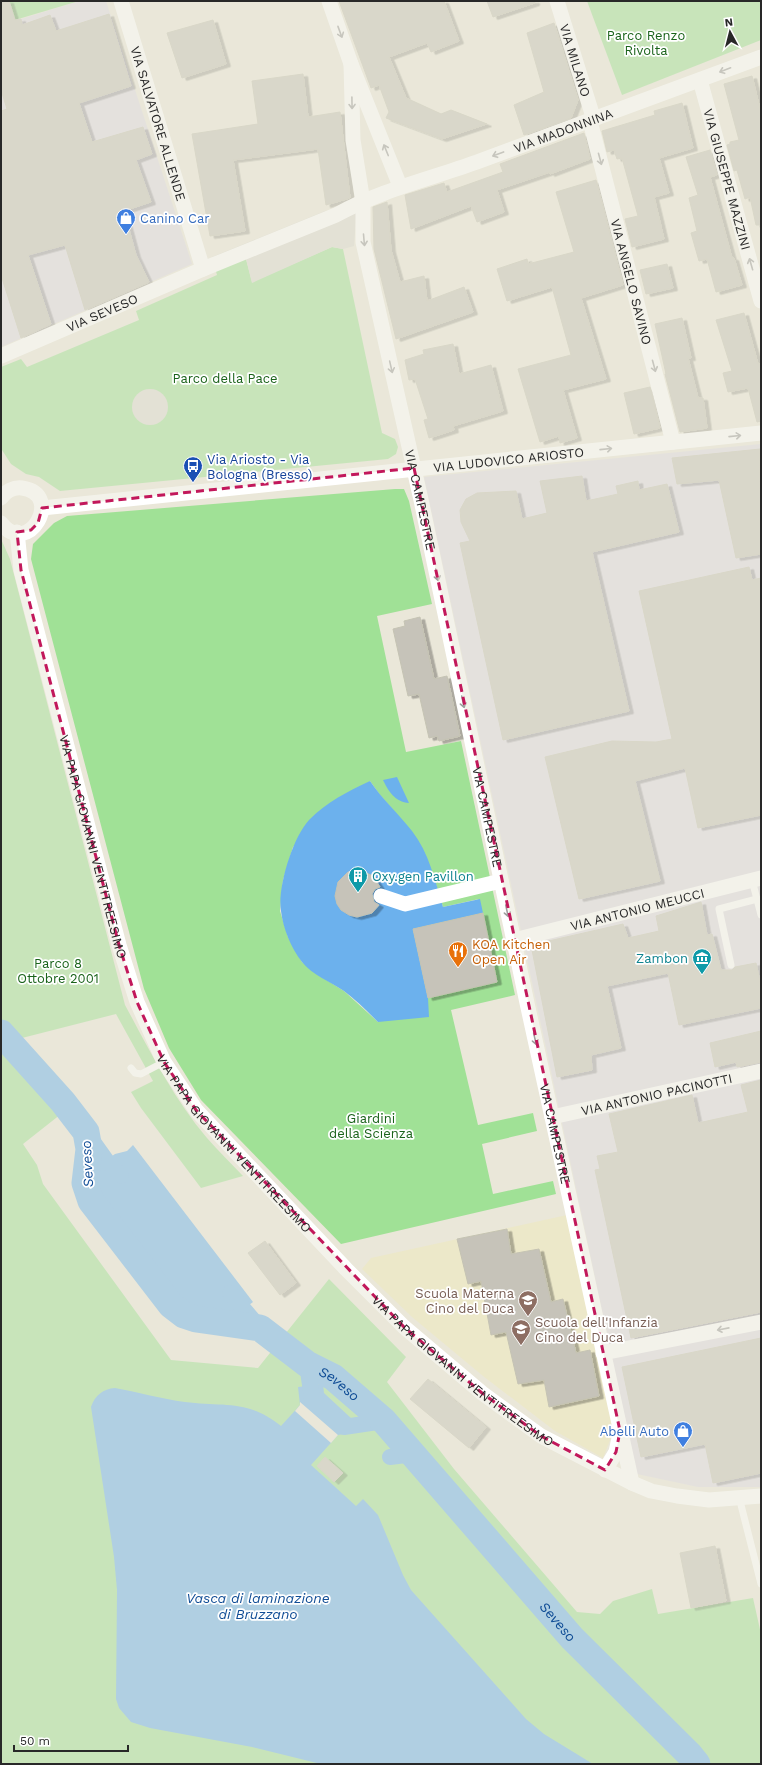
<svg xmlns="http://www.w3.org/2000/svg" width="762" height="1765" viewBox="0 0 762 1765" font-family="'Work Sans',sans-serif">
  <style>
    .industrial { fill: #dedae3 }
    .education { fill: #ece8c9 }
    .green { fill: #a0e196; fill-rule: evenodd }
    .plaza { fill: #dbd9d0 }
    .water { fill: #6cb1ed }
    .pier { fill: #eae7d9 }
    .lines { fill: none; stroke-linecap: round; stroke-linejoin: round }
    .canal { stroke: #6cb1ed; stroke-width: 16 }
    .river { stroke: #6cb1ed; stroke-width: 27 }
    .building { fill: #c6c3b9; stroke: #c5c3b3; filter: url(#shadow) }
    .lane { stroke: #fff; stroke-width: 7 }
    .street { stroke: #fff; stroke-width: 15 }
    .oneway { stroke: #9e9e9e }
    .marked { fill: none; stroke: #c2185b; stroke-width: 3; stroke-dasharray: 8 5; stroke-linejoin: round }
    .labels { text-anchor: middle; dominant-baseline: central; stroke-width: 3.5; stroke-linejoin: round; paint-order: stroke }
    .park-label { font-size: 13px; fill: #1a631a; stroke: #fff }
    .street-label { font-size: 13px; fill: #282828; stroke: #fff }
    .shop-label { font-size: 13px; fill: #366cbe; stroke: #fff; text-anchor: start }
    .transit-label { font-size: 13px; fill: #164399; stroke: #fff; text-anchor: start }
    .culture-label { font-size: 13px; fill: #0d838f; stroke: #fff; text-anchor: start }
    .food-label { font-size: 13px; fill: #c56008; stroke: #fff; text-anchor: start }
    .education-label { font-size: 13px; fill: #785e54; stroke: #fff; text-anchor: end }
    .water-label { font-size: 14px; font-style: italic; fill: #0f4c95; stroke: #fff }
  </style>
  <defs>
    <filter id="shadow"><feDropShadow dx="4.5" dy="2.5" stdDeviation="0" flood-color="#0004"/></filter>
  </defs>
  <rect width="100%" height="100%" fill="#eae7d9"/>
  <g class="industrial">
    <polygon points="1,1 21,19 79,1 106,1 192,264 1,347"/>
    <polygon points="761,444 761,1487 698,1487 637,1474 424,477"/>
  </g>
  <polygon class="education" points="567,1215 614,1430 603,1458 555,1431 483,1376 412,1317 362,1269 371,1258"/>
  <g class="green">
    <polygon points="9,1 79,1 15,20"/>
    <polygon points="587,1 761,1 761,40 622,95"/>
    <polygon points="332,247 343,249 382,433 395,439 398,447 396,454 388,459 60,491 39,477 26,474 11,464 2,450 1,367 21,359 27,367 139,320 136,311 217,275 215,268 245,255 252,282"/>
    <path d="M395,489H404L409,501L432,604L377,616L406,752L461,741L515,995L451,1010L478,1125L533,1113L537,1131L482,1144L493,1194L553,1181L556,1194L341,1244L201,1100L169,1048L144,989L31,559L33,544L54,523L67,516ZM370,781L380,795L395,812L435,881L443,907L479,899L413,929L428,998L378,1022L344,991L320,976L302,962L288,937L280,911L283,880L293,847Z"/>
    <path d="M1,539L10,559L125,1005C150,1051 173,1098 207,1138C218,1151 231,1163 243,1176L201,1188L141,1108L131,1092L153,1081L116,1014L22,1038L75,1103L23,1144L37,1165L43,1184L171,1360L258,1368L329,1279L406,1357L387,1382L454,1469L577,1612L600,1614L613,1601L652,1589L658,1614L753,1598L761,1634V1764H1Z"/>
  </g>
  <g class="plaza">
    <polygon points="357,204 354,246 343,249 332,247 252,283 245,255 215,268 212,257 325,211 351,207"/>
    <circle cx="150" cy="407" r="18"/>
  </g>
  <g class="water">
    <path d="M397,777L409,803C395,802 388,791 383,780Z"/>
    <path d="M370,781C382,799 398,813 412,831C429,853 435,880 443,907L480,899L483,913L413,929L428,998L429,1017L378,1022C367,1011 356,1000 344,991C331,982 312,975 302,962C291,948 283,928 281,911C277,888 293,837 309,820C328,801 347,792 370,781Z"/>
    <path d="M133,1145L253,1302L237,1314C217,1312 194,1312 178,1299L99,1195L95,1174L97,1167L115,1154L127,1151Z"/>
    <path d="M323,1384L324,1393L352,1419L354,1432L338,1435L311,1465L356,1506L363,1499L378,1515L403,1575L411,1590L526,1719L544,1734L593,1764H321L252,1747L150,1728L131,1722L119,1708L116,1699L117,1590L114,1557L91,1407C95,1395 103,1389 115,1388C139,1392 161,1399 185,1402C223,1407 248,1399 281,1426L300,1405L298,1387Z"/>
  </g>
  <polygon class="pier" points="300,1402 338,1435 331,1443 295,1411 300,1405"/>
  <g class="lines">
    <g class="canal">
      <polyline points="86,1132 106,1160 121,1176"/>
      <polyline points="230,1293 260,1328"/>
      <polyline points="307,1364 312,1399 344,1427 384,1421"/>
      <polyline points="390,1457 414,1454"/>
    </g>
    <path class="river" id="s1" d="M1,1033L63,1102L86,1132L89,1149L85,1183L91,1201L171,1305L184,1315L196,1319L260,1328L307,1364L333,1377L384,1421L572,1638L689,1754L697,1764"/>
  </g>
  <g class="building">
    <polygon points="1,1 9,1 15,20 21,19 22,25 50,15 56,31 109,14 131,86 79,103 92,142 143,127 152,154 136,160 151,202 124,211 136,255 149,282 85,310 65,245 28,255 51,324 21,338 1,275 1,111 7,109 1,90"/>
    <polygon points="339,1 444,1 459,41 431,52 427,43 389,57 406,98 441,114 451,110 487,124 442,139 386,118 389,112 379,85 371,88"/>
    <polygon points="487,1 535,1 535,3 493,17"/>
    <polygon points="213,20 226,64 182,78 167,33"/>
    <polygon points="554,23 578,100 571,118 524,135 514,105 544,92 527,33"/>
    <polygon points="303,74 308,117 340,112 350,198 326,205 318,149 233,160 245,231 210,236 192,134 258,124 252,81"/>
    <polygon points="752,76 761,113 761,225 756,225 750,197 745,199 737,170 734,171 727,145 730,144 730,142 739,140 724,84"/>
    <polygon points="682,103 693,148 659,158 669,193 654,197 664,239 632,247 625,219 638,216 622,158 617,159 614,150 607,152 602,131 655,115 654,111"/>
    <polygon points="584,133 590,159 550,174 550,172 497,190 504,212 477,222 471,206 411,229 405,195 444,183 447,192 503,172 500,164"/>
    <polygon points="710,150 717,175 710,177 732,258 734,258 742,285 716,292 707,259 699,261 691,233 697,231 689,198 698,195 686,157"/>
    <polygon points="596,180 623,285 581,298 606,379 563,390 577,438 560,443 559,436 540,442 518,369 571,355 552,287 507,301 497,269 527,259 528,264 574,252 556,192"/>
    <polygon points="387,202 391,250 400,282 424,276 427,301 464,287 473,312 396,339 374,249 373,207"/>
    <polygon points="667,264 673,288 646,294 640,270"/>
    <polygon points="744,313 758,364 761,363 761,421 757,422 748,388 728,392 723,373 732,371 716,320"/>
    <polygon points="682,318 691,358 688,358 698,398 703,398 707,428 680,432 665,374 666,374 655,324"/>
    <polygon points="453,344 459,374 491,365 503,411 453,426 454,430 429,438 424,420 428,419 415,379 409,380 405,360 424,354 423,350"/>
    <polygon points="650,387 660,428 634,434 624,393"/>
    <polygon points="760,449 761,554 736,558 719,480 677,484 672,458"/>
    <polygon points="582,476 586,501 618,494 616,486 638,481 639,490 667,484 679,532 592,552 629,711 503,740 460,543 470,541 461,522 460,510 466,499 477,493 516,491 522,519 547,513 540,481"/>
    <polygon points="749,567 752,580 761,578 761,815 698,828 685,768 635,781 660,881 579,899 545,757 612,741 656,742 672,739 639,591"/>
    <polygon points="420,617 434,679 447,676 460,736 439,741 437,736 429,738 419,694 408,696 393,629 405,626 404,621"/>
    <polygon points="357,871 362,871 373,876 380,887 375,889 372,894 374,902 379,905 372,913 357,917 349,915 341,910 337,904 335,896 338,882 348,872"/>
    <polygon points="701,902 707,935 712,934 721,970 732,970 735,967 756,963 761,987 761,1008 679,1025 668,973 607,986 621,1048 591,1055 592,1070 557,1077 531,945 623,924 628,938 659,931 656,916"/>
    <polygon points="483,913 497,982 428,998 413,929"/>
    <polygon points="761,1031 761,1062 737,1067 736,1062 715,1067 710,1043"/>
    <polygon points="761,1080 761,1312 631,1338 595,1170 600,1169 597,1156 618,1152 609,1114 692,1095 698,1123 748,1112 741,1085"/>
    <polygon points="507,1229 511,1254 539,1249 551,1302 563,1299 576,1353 590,1350 599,1396 549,1407 544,1380 518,1384 506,1332 491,1335 481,1281 468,1284 457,1239"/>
    <polygon points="265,1241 296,1283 280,1295 248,1253"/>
    <polygon points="761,1338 761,1473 713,1483 705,1444 641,1457 622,1367"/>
    <polygon points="428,1379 486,1427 469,1448 410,1399"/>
    <polygon points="325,1457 343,1473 334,1482 317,1466"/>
    <polygon points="715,1546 726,1601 691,1608 680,1553"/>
  </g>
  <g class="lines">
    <g class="lane">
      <polyline points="752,880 761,915"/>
      <polyline points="731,965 719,909 757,899"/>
      <polyline points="131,1068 135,1073 141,1074 164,1062"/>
      <polyline points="739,1497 761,1584"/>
    </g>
    <g class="street">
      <path id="s2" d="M121,1L203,269"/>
      <polyline points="329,1 351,64 400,186"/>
      <path id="s3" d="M557,1L594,120"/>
      <path id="s4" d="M351,64L353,140L363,202V242L421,500L527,1003L632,1483"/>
      <path id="s5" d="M700,80L761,301"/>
      <path id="s6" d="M590,121L673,442"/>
      <path id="s7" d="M1,356L203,269L336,215C381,190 430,179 477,162C572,127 667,92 761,57"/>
      <path d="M1,498C6,491 14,487 22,488C65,494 28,559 1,523"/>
      <path id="s8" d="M42,508L761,433"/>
      <path id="s9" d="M17,532L21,570L119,945L137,1002L164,1062L196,1110L346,1269L404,1327L482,1393L541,1436L632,1483L651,1491L677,1496L709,1500L761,1496"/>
      <polyline points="381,896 405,904 501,881"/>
      <path id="s10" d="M514,940L761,878"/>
      <path id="s11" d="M552,1117L761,1071"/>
      <polyline points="603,1353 761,1322"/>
      <polyline points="605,1470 616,1452 620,1434"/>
    </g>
  </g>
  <defs><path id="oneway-shaft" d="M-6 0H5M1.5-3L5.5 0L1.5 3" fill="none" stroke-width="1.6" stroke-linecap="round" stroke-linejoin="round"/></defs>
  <g class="oneway">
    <use href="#oneway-shaft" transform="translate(340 32) rotate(70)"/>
    <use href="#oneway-shaft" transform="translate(725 70) rotate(159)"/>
    <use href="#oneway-shaft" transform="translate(352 103) rotate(89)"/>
    <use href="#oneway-shaft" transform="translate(386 150) rotate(-112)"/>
    <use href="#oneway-shaft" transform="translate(498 154) rotate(160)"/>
    <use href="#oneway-shaft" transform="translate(600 159) rotate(75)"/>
    <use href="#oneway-shaft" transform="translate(364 240) rotate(85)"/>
    <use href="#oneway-shaft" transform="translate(751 264) rotate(-106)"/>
    <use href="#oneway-shaft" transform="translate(654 366) rotate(75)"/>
    <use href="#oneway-shaft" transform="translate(391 367) rotate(77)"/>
    <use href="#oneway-shaft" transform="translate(735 436) rotate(-6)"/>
    <use href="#oneway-shaft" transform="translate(606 449) rotate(-6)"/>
    <use href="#oneway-shaft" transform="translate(437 575) rotate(78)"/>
    <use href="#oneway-shaft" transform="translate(463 702) rotate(78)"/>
    <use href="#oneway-shaft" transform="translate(507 911) rotate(78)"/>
    <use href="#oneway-shaft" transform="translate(535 1039) rotate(77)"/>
    <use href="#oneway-shaft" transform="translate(723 1329) rotate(169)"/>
  </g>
  <path d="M0 0H762V1765H0ZM414,468L620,1431L616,1452L605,1470L541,1436L482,1393L404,1327L196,1110L164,1062L137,1002L119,945L21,570L17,532L31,530L38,523L42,508Z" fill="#eae7d9" fill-opacity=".55" fill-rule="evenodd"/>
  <path class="marked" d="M414,468L620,1431L616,1452L605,1470L541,1436L482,1393L404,1327L196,1110L164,1062L137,1002L119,945L21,570L17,532L31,530L38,523L42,508Z"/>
  <defs>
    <symbol id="shop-pin" viewBox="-11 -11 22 30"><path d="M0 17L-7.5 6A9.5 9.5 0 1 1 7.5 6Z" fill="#3f7fe0" stroke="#fff"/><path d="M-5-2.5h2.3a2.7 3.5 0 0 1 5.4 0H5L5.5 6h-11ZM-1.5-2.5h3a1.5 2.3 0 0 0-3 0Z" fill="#fff"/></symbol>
    <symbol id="bus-pin" viewBox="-11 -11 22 30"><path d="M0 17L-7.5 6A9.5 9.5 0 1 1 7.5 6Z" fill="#1a4fb4" stroke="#fff"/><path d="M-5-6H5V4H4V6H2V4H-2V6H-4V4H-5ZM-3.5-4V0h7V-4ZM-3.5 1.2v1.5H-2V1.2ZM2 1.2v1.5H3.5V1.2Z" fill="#fff"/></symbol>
    <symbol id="building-pin" viewBox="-11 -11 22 30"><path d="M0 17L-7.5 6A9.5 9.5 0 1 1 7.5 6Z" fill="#0f9aa8" stroke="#fff"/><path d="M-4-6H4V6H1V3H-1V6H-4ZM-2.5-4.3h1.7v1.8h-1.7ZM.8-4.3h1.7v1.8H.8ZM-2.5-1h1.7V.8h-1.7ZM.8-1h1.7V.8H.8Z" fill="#fff"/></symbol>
    <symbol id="restaurant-pin" viewBox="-11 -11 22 30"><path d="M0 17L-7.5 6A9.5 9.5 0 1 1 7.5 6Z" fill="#e8710a" stroke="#fff"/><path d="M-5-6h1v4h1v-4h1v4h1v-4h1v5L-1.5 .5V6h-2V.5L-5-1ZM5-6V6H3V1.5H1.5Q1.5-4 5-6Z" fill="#fff"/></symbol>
    <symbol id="museum-pin" viewBox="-11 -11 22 30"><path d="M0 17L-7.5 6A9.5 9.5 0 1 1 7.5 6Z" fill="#0f9aa8" stroke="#fff"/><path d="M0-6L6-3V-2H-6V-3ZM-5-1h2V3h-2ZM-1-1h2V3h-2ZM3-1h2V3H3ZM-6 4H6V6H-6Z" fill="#fff"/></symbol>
    <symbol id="school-pin" viewBox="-11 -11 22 30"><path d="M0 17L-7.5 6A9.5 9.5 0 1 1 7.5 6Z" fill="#8d6e63" stroke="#fff"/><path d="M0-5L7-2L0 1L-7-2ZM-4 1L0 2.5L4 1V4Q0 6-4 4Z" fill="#fff"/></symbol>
  </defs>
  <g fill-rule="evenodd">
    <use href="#shop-pin" x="115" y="207" width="22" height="30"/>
    <use href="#bus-pin" x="182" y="455" width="22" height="30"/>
    <use href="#building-pin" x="347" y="865" width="22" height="30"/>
    <use href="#restaurant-pin" x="447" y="940" width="22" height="30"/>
    <use href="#museum-pin" x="691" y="947" width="22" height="30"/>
    <use href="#school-pin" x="517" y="1289" width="22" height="30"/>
    <use href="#school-pin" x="510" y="1318" width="22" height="30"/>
    <use href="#shop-pin" x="672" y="1420" width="22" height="30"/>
  </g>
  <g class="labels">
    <g class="park-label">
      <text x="646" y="35">Parco Renzo<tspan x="646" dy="15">Rivolta</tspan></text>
      <text x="225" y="378">Parco della Pace</text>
      <text x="58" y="963">Parco 8<tspan x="58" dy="15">Ottobre 2001</tspan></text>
      <text x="371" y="1118">Giardini<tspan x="371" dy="15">della Scienza</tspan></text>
    </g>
    <g class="street-label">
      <text stroke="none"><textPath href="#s3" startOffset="62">VIA MILANO</textPath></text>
      <text stroke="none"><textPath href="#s2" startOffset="128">VIA SALVATORE ALLENDE</textPath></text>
      <text stroke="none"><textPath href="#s7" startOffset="606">VIA MADONNINA</textPath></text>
      <text stroke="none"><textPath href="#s5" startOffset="103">VIA GIUSEPPE MAZZINI</textPath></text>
      <text stroke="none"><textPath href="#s6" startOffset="166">VIA ANGELO SAVINO</textPath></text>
      <text stroke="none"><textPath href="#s7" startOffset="110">VIA SEVESO</textPath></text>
      <text stroke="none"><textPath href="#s8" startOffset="469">VIA LUDOVICO ARIOSTO</textPath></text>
      <text stroke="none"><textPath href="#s4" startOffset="443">VIA CAMPESTRE</textPath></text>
      <text stroke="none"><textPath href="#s4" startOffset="767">VIA CAMPESTRE</textPath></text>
      <text stroke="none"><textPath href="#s9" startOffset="324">VIA PAPA GIOVANNI VENTITREESIMO</textPath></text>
      <text stroke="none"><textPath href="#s10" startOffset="127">VIA ANTONIO MEUCCI</textPath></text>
      <text stroke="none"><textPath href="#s11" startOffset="107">VIA ANTONIO PACINOTTI</textPath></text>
      <text stroke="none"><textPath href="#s4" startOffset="1091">VIA CAMPESTRE</textPath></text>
      <text stroke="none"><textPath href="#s9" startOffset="659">VIA PAPA GIOVANNI VENTITREESIMO</textPath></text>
      <text stroke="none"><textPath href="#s9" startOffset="983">VIA PAPA GIOVANNI VENTITREESIMO</textPath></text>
    </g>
    <g class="shop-label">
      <text x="140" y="218">Canino Car</text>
      <text x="669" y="1431" text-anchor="end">Abelli Auto</text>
    </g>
    <g class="transit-label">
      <text x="207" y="459">Via Ariosto - Via<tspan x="207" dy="15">Bologna (Bresso)</tspan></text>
    </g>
    <g class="culture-label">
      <text x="372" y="876">Oxy.gen Pavillon</text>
      <text x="688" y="958" text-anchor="end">Zambon</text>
    </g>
    <g class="food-label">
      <text x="472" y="944">KOA Kitchen<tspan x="472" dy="15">Open Air</tspan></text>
    </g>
    <g class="education-label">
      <text x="514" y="1293">Scuola Materna<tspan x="514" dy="15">Cino del Duca</tspan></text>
      <text x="535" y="1322" text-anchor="start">Scuola dell'Infanzia<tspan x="535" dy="15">Cino del Duca</tspan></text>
    </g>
    <g class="water-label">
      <text transform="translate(87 1164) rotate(-93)">Seveso</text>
      <text stroke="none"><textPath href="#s1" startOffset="523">Seveso</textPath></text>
      <text x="258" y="1598">Vasca di laminazione<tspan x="258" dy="16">di Bruzzano</tspan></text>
      <text stroke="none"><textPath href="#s1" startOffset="847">Seveso</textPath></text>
    </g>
  </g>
  <rect width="762" height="1765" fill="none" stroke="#282828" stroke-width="4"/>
  <g transform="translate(730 32) rotate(353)" stroke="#ffffff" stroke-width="3" paint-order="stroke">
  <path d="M0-3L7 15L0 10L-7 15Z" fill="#282828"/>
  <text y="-6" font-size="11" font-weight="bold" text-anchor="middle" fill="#282828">N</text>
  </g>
  <path d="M14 1745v6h114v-6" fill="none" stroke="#282828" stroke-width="2"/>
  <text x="20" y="1745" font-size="12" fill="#282828" stroke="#ffffff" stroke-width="3" paint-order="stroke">50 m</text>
</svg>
